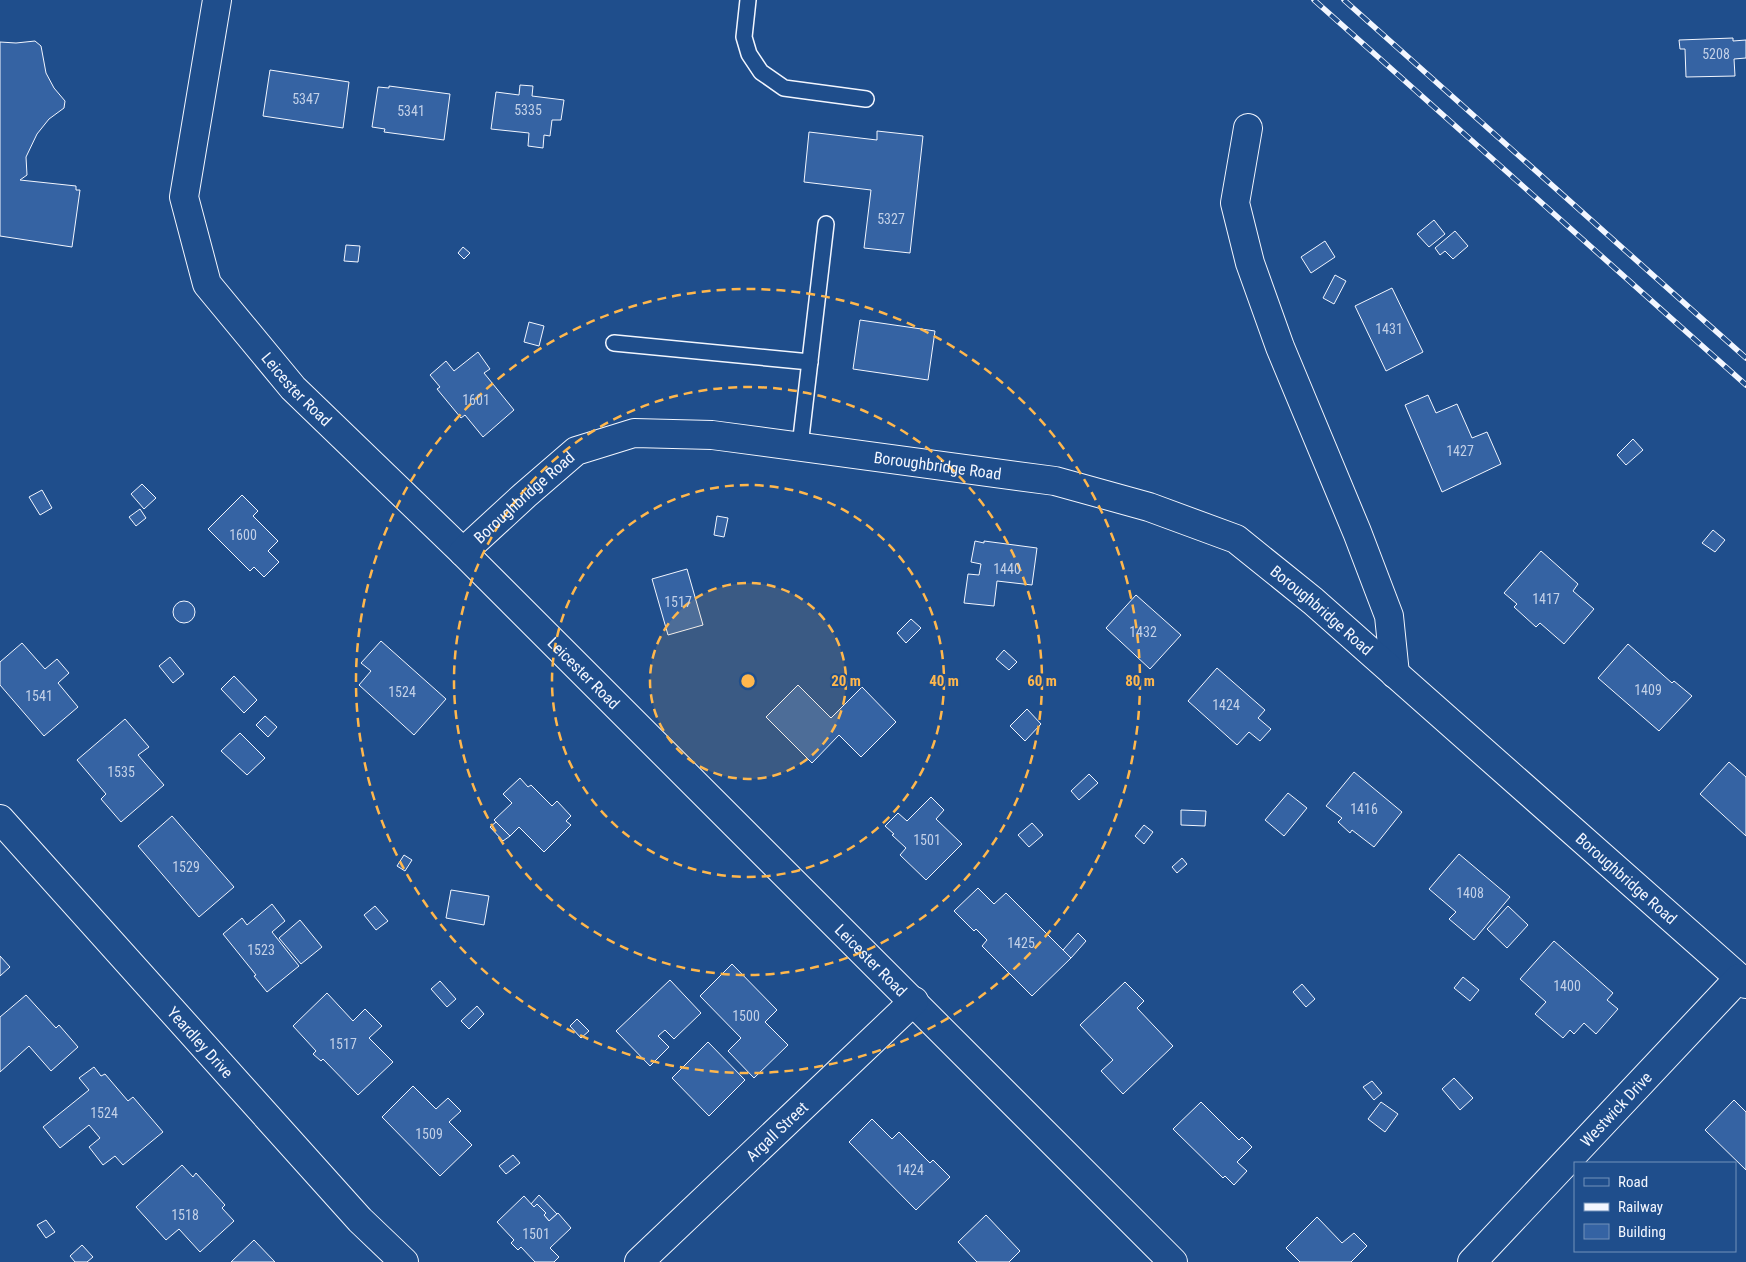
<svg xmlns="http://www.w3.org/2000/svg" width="1746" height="1262" viewBox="0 0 1746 1262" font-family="'Roboto Condensed',sans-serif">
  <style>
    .building { fill: #3563a3; stroke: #f2f6ff }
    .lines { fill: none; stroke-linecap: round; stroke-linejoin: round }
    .lane-casing { stroke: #f2f6ff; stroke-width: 18 }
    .street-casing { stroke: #f2f6ff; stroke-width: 30 }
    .lane { stroke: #1f4e8c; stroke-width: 15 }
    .street { stroke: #1f4e8c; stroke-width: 28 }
    .rail-casing { stroke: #f2f6ff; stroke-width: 5.5 }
    .rail { stroke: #1f4e8c; stroke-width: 4; stroke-dasharray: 11; stroke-linecap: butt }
    .ring { fill: none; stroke: #ffb74d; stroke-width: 2.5; stroke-dasharray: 9 6 }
    .labels { text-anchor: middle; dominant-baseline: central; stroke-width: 4; stroke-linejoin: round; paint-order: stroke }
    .number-label { font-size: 14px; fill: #c3d1e8 }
    .street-label { font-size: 16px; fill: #f2f6ff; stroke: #1f4e8c }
    .centre { fill: #ffb74d; stroke: #1f4e8c; stroke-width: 2.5 }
    .ring-label { font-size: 15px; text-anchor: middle; font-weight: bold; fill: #ffb74d; stroke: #1f4e8c; stroke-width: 4; stroke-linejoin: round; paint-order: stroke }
  </style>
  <rect width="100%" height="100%" fill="#1f4e8c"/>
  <g class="building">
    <polygon points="1733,38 1733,41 1746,40 1746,58 1734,59 1735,76 1686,77 1685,49 1680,49 1679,40"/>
    <polygon points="35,41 41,46 46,73 54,88 65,101 64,108 49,119 37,134 26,157 27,175 20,180 76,186 76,190 80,190 72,247 0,236 0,42 16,43"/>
    <polygon points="270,70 349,82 343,128 263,116"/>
    <polygon points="520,85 533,86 532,96 564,100 561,120 552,120 550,136 544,135 543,148 528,146 529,133 491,129 496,92 519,95"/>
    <polygon points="389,86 450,94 444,140 384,132 385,129 372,127 378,87 389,88"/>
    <polygon points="877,131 923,136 910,253 864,248 871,190 804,182 809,132 877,140"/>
    <polygon points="1434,220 1445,234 1429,247 1417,234"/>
    <polygon points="1455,231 1468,246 1453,259 1445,251 1440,255 1435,248"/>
    <polygon points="1325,241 1335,257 1311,273 1301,257"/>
    <polygon points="346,245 360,246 358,262 344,261"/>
    <polygon points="463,247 470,253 464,259 458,253"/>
    <polygon points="1335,275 1346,281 1334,304 1323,298"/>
    <polygon points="1392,288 1423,352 1386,371 1355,306"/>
    <polygon points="860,320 935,331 928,380 853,369"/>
    <polygon points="529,322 544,326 539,346 524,342"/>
    <polygon points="478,352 490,369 484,373 514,410 483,437 465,415 461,418 437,389 440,387 430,375 446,361 454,371"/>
    <polygon points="1428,395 1436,413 1457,404 1472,438 1487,432 1501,464 1442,492 1405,405"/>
    <polygon points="1633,439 1643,450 1626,465 1617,455"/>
    <polygon points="142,484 156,498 144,509 131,494"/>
    <polygon points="42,490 52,508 40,515 29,497"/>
    <polygon points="242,495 258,511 253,516 278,541 268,551 279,562 264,577 254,567 250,571 208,529"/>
    <polygon points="140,509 146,518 136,526 129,517"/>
    <polygon points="717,516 728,518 724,537 714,535"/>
    <polygon points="1713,530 1725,540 1715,552 1702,543"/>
    <polygon points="975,541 984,543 984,541 1037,548 1032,585 997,581 994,606 964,603 968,574 979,575 981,564 971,562"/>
    <polygon points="1541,551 1578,584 1573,591 1594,609 1564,644 1540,623 1536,627 1514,607 1517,604 1504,593"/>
    <polygon points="687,569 703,625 668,635 652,579"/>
    <polygon points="1136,595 1181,635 1150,669 1106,628"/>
    <circle cx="184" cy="612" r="11"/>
    <polygon points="911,619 921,628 906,643 897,633"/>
    <polygon points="381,641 446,699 414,735 359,685 371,671 361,663"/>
    <polygon points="22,643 45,669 57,659 69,673 58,683 78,707 44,736 0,685 0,662"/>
    <polygon points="1628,644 1672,683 1674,681 1692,696 1659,731 1598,678"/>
    <polygon points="1004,650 1017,662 1009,670 996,659"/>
    <polygon points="170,657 184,674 173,683 159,666"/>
    <polygon points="1217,668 1265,710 1258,718 1271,729 1260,741 1249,732 1237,745 1188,701"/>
    <polygon points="234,676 257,700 244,713 221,689"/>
    <polygon points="798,685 831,718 862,687 896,722 861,757 839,735 812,763 766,717"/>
    <polygon points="1027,709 1041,724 1025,741 1010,726"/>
    <polygon points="265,716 277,727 268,737 256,725"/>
    <polygon points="125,719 149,747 138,755 164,785 121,822 101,799 106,794 77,760"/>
    <polygon points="240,733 265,758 247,775 221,751"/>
    <polygon points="1729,762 1746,777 1746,836 1700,794"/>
    <polygon points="1354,772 1402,812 1374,847 1352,830 1350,833 1338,822 1342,818 1326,806"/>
    <polygon points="1089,774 1098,783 1079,800 1071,791"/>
    <polygon points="520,778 528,787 531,785 552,806 557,801 571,816 566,821 571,825 544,852 519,827 510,836 494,820 512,803 503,794"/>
    <polygon points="1288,793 1307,808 1284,836 1265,820"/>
    <polygon points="931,797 944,810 936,819 962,844 926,880 900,855 906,848 892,835 894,834 885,826 898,813 907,821"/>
    <polygon points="1181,810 1206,811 1205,826 1181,825"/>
    <polygon points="172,816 234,887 199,917 138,846"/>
    <polygon points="496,822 510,836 503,841 490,827"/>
    <polygon points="1032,823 1043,835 1029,847 1018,835"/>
    <polygon points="1144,825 1153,832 1144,844 1135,836"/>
    <polygon points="1459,854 1510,897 1474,940 1449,919 1456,912 1429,889"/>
    <polygon points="404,855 412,860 405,871 397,866"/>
    <polygon points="1182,858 1187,864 1177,873 1172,867"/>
    <polygon points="978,888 994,904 1006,893 1071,958 1032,996 982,946 987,940 976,929 974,931 954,911"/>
    <polygon points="451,890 489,896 484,925 446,918"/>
    <polygon points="272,904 285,921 272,932 299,966 267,992 254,976 256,975 223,934 242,918 247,925"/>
    <polygon points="375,906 388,921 376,930 364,915"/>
    <polygon points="1508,906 1528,925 1507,948 1487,929"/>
    <polygon points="300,920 322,947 301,964 279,938"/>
    <polygon points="1078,933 1086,941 1071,958 1063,950"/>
    <polygon points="1554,941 1613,993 1607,1000 1618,1009 1596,1034 1584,1023 1574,1034 1570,1030 1563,1038 1535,1014 1546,1002 1520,979"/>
    <polygon points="0,956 10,967 0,976"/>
    <polygon points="732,964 777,1010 765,1022 788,1045 754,1078 728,1051 741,1038 700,996"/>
    <polygon points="1463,977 1479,990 1470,1001 1454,988"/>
    <polygon points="670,980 701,1013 674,1039 665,1030 658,1036 669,1047 650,1066 616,1031"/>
    <polygon points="440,981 456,999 447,1007 431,989"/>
    <polygon points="1125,982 1144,1001 1137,1008 1173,1046 1123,1094 1101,1071 1113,1060 1080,1025"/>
    <polygon points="1302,984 1315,999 1306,1007 1293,992"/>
    <polygon points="327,993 353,1021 365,1009 382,1026 369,1038 393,1062 358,1095 323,1059 321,1061 313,1054 316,1051 293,1026"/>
    <polygon points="26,995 56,1028 59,1025 78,1047 51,1071 29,1046 0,1072 0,1017"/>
    <polygon points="477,1006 484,1014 469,1029 461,1021"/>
    <polygon points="577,1019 589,1031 581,1038 570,1026"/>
    <polygon points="708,1042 745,1080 709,1116 672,1078"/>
    <polygon points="94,1067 101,1076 105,1074 128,1101 133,1097 163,1132 123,1165 115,1156 103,1165 89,1147 100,1138 89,1125 60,1148 43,1127 89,1090 79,1078"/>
    <polygon points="1454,1078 1473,1098 1460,1110 1442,1089"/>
    <polygon points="1372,1081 1382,1093 1374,1100 1363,1087"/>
    <polygon points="413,1086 436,1109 448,1098 461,1111 449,1122 472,1145 440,1176 382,1117"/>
    <polygon points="1734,1100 1746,1112 1746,1170 1705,1130"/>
    <polygon points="1201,1102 1239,1140 1242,1137 1252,1147 1237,1162 1247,1171 1234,1185 1225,1176 1223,1178 1173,1129"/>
    <polygon points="1381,1102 1398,1114 1385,1132 1368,1119"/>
    <polygon points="872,1119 892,1139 899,1132 930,1163 933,1160 950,1177 916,1210 849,1142"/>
    <polygon points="513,1155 520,1163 506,1174 499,1166"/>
    <polygon points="182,1165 193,1177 196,1173 225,1205 222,1208 234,1221 200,1252 179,1229 166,1240 136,1207"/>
    <polygon points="539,1195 557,1214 549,1221 544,1215 546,1213 537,1204 534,1207 531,1204"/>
    <polygon points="524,1196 534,1207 537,1204 546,1213 544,1215 549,1221 558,1213 571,1228 550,1248 559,1257 554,1262 535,1262 521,1247 518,1250 511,1243 514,1240 497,1222"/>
    <polygon points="986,1215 1020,1251 1009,1262 977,1262 958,1242"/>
    <polygon points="1317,1217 1342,1243 1354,1233 1367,1246 1351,1262 1300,1262 1286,1248"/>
    <polygon points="46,1220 55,1232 46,1238 37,1225"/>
    <polygon points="254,1240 275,1262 231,1262"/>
    <polygon points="82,1245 93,1257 87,1262 75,1262 70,1256"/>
  </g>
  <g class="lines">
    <defs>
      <g id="lane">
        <polyline points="748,0 744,37 749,54 761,72 784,88 866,99"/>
        <polyline points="614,343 810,362"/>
        <polyline points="800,446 826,224"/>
      </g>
      <g id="street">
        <path id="s1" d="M217,0L184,197L207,284L293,388L463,552L1173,1262"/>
        <polyline points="1248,128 1235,203 1250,263 1280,347 1357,532 1389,616 1395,674"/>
        <path id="s2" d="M463,552L525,495L576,451L634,433L712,435L1055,481L1149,507L1236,539L1313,601L1746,984"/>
        <path id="s3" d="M0,819L360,1220L404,1262"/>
        <path id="s4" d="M639,1262L914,1001"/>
        <path id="s5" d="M1472,1262L1739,978"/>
      </g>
    </defs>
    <use href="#lane" class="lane-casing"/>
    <use href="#street" class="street-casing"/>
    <use href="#lane" class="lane"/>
    <use href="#street" class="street"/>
    <defs>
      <g id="rail">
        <polyline points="1314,0 1746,385"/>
        <polyline points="1344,0 1746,358"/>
      </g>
    </defs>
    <use href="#rail" class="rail-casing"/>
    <use href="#rail" class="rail"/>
  </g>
  <circle cx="748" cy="681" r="98" fill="#ffb74d" fill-opacity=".12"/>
  <g class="ring">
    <circle cx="748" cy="681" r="98"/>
    <circle cx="748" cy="681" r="196"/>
    <circle cx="748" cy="681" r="294"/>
    <circle cx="748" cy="681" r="392"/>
  </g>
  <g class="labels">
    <g class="number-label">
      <text x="1716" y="54">5208</text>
      <text x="306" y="99">5347</text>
      <text x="528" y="110">5335</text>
      <text x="411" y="111">5341</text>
      <text x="891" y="219">5327</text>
      <text x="1389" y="329">1431</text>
      <text x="476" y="400">1601</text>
      <text x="1460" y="451">1427</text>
      <text x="243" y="535">1600</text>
      <text x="1007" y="569">1440</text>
      <text x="1546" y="599">1417</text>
      <text x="678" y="602">1517</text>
      <text x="1143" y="632">1432</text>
      <text x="1648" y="690">1409</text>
      <text x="402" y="692">1524</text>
      <text x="39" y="696">1541</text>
      <text x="1226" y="705">1424</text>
      <text x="121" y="772">1535</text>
      <text x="1364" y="809">1416</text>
      <text x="927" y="840">1501</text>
      <text x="186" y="867">1529</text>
      <text x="1470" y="893">1408</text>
      <text x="1021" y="943">1425</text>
      <text x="261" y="950">1523</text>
      <text x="1567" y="986">1400</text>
      <text x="746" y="1016">1500</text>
      <text x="343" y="1044">1517</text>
      <text x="104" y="1113">1524</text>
      <text x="429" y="1134">1509</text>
      <text x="910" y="1170">1424</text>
      <text x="185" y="1215">1518</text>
      <text x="536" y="1234">1501</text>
    </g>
    <g class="street-label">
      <text stroke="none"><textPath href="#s1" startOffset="428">Leicester Road</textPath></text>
      <text stroke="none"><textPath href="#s2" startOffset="518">Boroughbridge Road</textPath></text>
      <text stroke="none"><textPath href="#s2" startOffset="82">Boroughbridge Road</textPath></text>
      <text stroke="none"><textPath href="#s2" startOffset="938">Boroughbridge Road</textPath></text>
      <text stroke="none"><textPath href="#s1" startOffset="832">Leicester Road</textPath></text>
      <text stroke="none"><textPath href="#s2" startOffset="1344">Boroughbridge Road</textPath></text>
      <text stroke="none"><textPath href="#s1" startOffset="1238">Leicester Road</textPath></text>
      <text stroke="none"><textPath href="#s3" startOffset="300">Yeardley Drive</textPath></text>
      <text stroke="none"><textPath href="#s5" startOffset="210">Westwick Drive</textPath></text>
      <text stroke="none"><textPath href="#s4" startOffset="190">Argall Street</textPath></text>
    </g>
  </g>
  <circle cx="748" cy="681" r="8" class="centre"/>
  <g class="ring-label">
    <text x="846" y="686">20 m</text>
    <text x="944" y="686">40 m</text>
    <text x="1042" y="686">60 m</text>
    <text x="1140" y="686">80 m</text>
  </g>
  <rect x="1574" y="1162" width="162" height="90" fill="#1f4e8c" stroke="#7391ba"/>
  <rect x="1584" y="1178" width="25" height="8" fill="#1f4e8c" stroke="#7391ba"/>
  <text x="1618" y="1187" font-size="15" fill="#f2f6ff">Road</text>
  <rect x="1584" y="1203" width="25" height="8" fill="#f2f6ff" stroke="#7391ba"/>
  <text x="1618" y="1212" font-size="15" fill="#f2f6ff">Railway</text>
  <rect x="1584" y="1224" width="25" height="15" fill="#3563a3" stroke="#7391ba"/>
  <text x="1618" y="1237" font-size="15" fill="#f2f6ff">Building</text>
</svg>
